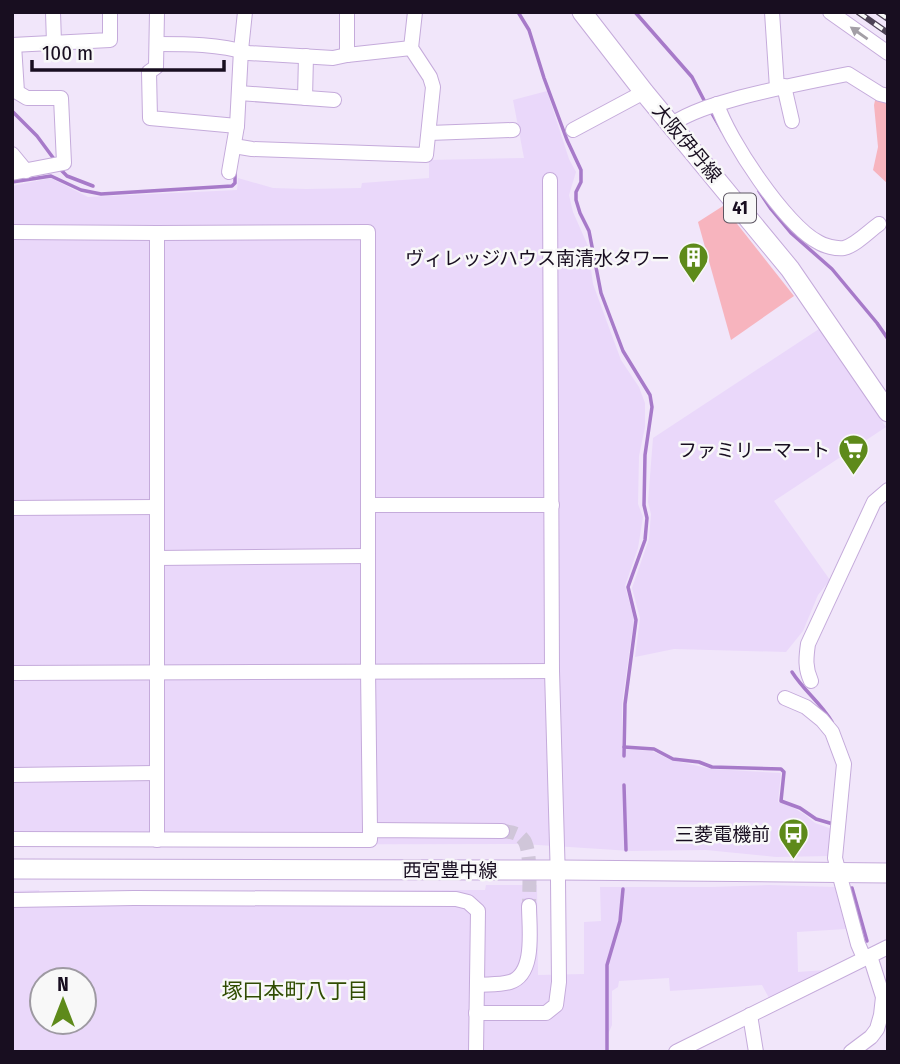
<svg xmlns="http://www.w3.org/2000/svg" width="900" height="1064" viewBox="0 0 900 1064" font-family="'Fira Sans Condensed','Noto Sans JP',sans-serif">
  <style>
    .built { fill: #ead8fa; fill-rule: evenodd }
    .green { fill: #f7b4be }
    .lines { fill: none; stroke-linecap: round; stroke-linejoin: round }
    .stream { stroke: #a77ac9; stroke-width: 3.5 }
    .minor-tunnel { stroke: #d0c6d9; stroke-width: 14; stroke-dasharray: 14 7; stroke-linecap: butt }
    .minor-casing { stroke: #c5abdb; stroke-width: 16 }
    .major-casing { stroke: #c5abdb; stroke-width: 21 }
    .minor { stroke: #fff; stroke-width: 14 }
    .major { stroke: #fff; stroke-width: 19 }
    .rail-casing { stroke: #4d4355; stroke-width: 6 }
    .rail { stroke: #f8f8f8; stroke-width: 3.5; stroke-dasharray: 10; stroke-linecap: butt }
    .oneway { fill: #a39fa6 }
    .labels { text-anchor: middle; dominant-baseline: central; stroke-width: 5; stroke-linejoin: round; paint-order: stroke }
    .shield { fill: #f8f8f8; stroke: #5b5461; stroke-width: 2 }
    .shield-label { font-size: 18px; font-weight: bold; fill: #180e20 }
    .street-label { font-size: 19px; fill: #180e20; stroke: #f8f8f8 }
    .poi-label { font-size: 19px; fill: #180e20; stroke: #f8f8f8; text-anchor: end }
    .neighbourhood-label { font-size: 21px; fill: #304c02; stroke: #f8f8f8 }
  </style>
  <rect width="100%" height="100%" fill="#f1e6fa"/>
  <g class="built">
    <polygon points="547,91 569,159 576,172 569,195 573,212 588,246 593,284 621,360 639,387 645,403 645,427 639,456 638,504 643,517 638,548 625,586 634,619 622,704 622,749 652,751 671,760 712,769 781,773 778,802 787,804 804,814 815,823 832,829 830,856 776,857 706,850 631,851 523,844 12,845 12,186 51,178 88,197 237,190 238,178 273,188 306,189 361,188 362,183 429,178 429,160 524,158 513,100"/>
    <polygon points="819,329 886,427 774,501 830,580 818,595 803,631 786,652 674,649 635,657 640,618 632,588 649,539 651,514 648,502 653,438"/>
    <path d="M486,885H537L538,975L584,974V922L601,921L600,887H712L769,885L835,887L846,929L797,932L798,972L825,970L769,998L762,985L670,991L669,978L619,981L618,987L612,991V1025L606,1039L605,1052H12V891L39,890L40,893L152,891L485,890ZM42,980H84V1022H42Z"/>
  </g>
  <g class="green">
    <polygon points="876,96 888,99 888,184 873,170 878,147 874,105"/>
    <polygon points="723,206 794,296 731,340 698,222"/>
  </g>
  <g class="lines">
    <g class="stream">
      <polyline points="518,12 529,30 544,78 567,140 581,170 581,182 576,192 576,200 580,213 589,231 601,293 623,351 650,395 652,407 645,455 644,505 647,518 645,540 628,587 636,620 625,704 624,756"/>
      <polyline points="635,12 692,77 706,104"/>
      <polyline points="710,110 722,131"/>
      <polyline points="12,111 37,136 54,159"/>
      <polyline points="60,169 67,176 93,186"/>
      <polyline points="12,182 51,176 81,190 101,194 232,186 235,183 235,171"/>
      <polyline points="759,191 771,209 791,233 832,269 877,323 888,339"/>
      <path d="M792,672C804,691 821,703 832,722"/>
      <polyline points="624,747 654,749 673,759 699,762 712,767 781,769 784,772 781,801 800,808 816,819 833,824"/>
      <polyline points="624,785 626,850"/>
      <polyline points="852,888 867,941"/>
      <polyline points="607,1052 607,965 620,921 623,889"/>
    </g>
    <path class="minor-tunnel" d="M502,831C510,832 517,832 523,839C532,848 529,892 529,906"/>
    <defs>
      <g id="minor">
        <polyline points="53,12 54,43"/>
        <polyline points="157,12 156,67 149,72 150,118 237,126"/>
        <polyline points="772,12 777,88"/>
        <polyline points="830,12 888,53"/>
        <path d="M157,44C187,44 219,44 248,53L333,58L347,55L411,48"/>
        <polyline points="12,45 110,40 110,12"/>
        <polyline points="347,55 347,12"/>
        <polyline points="784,86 792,121"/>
        <polyline points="239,93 334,100"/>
        <polyline points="305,98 306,56"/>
        <path d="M717,104C728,139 786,226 818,242C824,246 836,249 844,248C856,245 869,231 879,224"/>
        <path d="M672,124C693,110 718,104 742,97C777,88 812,81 848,74L880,94L888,96"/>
        <polyline points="573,130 644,92"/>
        <polyline points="429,133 513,130"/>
        <polyline points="234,146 252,149 426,155 433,87 430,77 411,48 415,12"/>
        <polyline points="12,154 26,171"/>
        <polyline points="229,172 237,126 241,50 245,12"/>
        <polyline points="12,173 64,163 61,98 27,98 17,92 14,45"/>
        <polyline points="12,232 157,233 368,232 368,670 370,830"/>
        <polyline points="157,233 157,840"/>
        <polyline points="368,505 552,505"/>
        <polyline points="12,508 157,507"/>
        <polyline points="157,558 368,556"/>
        <polyline points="12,673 552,671"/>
        <path d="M811,681C805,668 806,658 808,644L874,502L888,490"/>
        <polyline points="785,698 806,707 822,720 832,732 844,764 835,858 858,944 864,958"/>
        <polyline points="12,775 156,773"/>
        <polyline points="12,839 370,840 370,830 502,831"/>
        <polyline points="12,900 134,898 456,899 468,902 478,911 476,1052"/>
        <path d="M477,985C488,984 500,985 510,982C536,974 529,928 529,906"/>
        <polyline points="476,1013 546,1013 556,1005 559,982 558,880 552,671 550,180"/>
        <polyline points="750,1015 756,1052"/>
        <polyline points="676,1052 888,947"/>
        <polyline points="851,1052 871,1037 877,1029 881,1015 883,997 870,956"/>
      </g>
      <g id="major">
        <polyline points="582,12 644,92 790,269 888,412"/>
        <polyline points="12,869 558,870 888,873"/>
      </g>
    </defs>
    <use href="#minor" class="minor-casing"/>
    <use href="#major" class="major-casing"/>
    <use href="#minor" class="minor"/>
    <use href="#major" class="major"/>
    <defs>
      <g id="rail">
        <polyline points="858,12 888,33"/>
        <polyline points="878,12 888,19"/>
      </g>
    </defs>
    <use href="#rail" class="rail-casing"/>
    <use href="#rail" class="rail"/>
  </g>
  <defs><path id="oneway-solid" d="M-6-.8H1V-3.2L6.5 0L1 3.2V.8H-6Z" transform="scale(1.75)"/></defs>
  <use class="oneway" href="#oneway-solid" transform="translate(859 33) rotate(-145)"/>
  <defs>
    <symbol id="building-pin" viewBox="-11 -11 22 30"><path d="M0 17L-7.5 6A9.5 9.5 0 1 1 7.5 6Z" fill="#5e8a1a" stroke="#f8f8f8"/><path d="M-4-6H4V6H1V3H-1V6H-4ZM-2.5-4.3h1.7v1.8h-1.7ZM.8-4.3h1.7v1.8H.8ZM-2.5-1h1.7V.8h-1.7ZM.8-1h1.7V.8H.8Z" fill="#fff"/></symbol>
    <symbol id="supermarket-pin" viewBox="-11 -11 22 30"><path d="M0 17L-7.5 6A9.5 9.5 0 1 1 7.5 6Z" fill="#5e8a1a" stroke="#f8f8f8"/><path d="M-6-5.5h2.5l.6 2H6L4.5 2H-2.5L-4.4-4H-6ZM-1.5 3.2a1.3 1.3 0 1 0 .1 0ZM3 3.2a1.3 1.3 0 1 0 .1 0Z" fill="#fff"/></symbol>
    <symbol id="bus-pin" viewBox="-11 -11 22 30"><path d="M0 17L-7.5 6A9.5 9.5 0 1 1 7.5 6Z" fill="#5e8a1a" stroke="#f8f8f8"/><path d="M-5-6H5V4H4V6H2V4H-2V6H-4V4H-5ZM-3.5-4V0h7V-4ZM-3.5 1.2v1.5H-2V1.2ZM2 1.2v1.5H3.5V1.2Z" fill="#fff"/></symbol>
  </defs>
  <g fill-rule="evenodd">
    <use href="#building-pin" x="676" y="240" width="35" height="47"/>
    <use href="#supermarket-pin" x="836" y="432" width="35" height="47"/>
    <use href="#bus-pin" x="776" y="816" width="35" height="47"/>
  </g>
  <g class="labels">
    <rect class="shield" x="724" y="193.5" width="32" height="29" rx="5"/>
    <g class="shield-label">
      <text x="740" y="208">41</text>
    </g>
    <g class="street-label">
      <text transform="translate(687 143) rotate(50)">大阪伊丹線</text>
      <text x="450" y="870">西宮豊中線</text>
    </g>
    <g class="poi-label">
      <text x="670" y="258">ヴィレッジハウス南清水タワー</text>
      <text x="830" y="450">ファミリーマート</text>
      <text x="770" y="834">三菱電機前</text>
    </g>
    <g class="neighbourhood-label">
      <text x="295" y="991">塚口本町八丁目</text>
    </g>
  </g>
  <rect width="900" height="1064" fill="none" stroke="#180e20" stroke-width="28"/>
  <g transform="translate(63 1001)"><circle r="33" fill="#f8f8f8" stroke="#9e9aa2" stroke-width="2"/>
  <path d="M0-5L12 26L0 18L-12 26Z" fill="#5e8a1a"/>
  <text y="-10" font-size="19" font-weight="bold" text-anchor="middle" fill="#180e20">N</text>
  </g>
  <path d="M32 60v10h192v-10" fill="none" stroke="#180e20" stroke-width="3.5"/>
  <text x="42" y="60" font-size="21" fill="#180e20" stroke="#f8f8f8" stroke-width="5" paint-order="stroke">100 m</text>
</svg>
